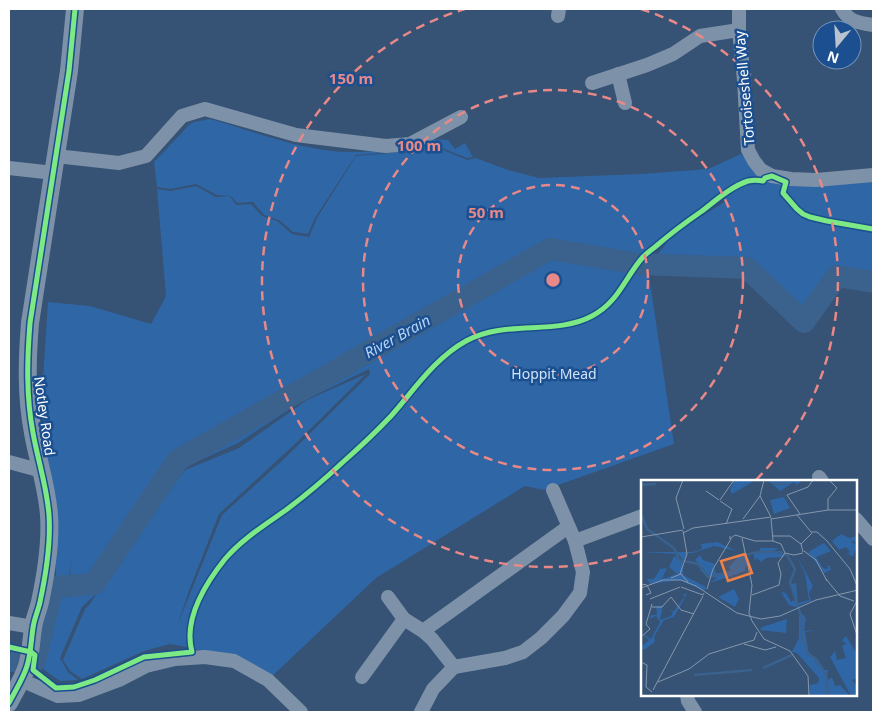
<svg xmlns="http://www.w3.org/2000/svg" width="882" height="721" viewBox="0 0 882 721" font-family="'Noto Sans',sans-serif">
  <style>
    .green { fill: #2f66a5; fill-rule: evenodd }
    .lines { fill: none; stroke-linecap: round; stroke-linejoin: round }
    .river { stroke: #3b618d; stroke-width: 22 }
    .minor { stroke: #7d92a8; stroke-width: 14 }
    .tertiary { stroke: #7d92a8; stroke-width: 18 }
    .cycleway-casing { stroke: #1b4f8f; stroke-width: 8 }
    .cycleway { stroke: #7ce984; stroke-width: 5 }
    .ring { fill: none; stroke: #e88989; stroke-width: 2.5; stroke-dasharray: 9 6 }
    .labels { text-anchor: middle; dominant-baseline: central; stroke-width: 5; stroke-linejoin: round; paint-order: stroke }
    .street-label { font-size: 14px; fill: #fff; stroke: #1b4f8f }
    .park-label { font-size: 14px; fill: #cfe3fa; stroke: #1b4f8f }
    .water-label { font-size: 15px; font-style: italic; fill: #b5d3f5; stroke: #1b4f8f }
    .inset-river { fill: none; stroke: #3b618d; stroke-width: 2.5 }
    .inset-road { fill: none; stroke: #8697ac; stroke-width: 1 }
    .view { fill: #ee8249; fill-opacity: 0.15; stroke: #ee8249; stroke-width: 2.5 }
    .inset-edge { fill: none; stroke: #fff; stroke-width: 2.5 }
    .centre { fill: #e88989; stroke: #1b4f8f; stroke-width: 2.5 }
    .ring-label { font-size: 15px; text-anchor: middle; font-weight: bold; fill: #e88989; stroke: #1b4f8f; stroke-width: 5; stroke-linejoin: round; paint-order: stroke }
  </style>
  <rect width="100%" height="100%" fill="#365274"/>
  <g class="green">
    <path d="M210,119C257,132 304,152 353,152C362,152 371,152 380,150C401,147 427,137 448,140L455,149L465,143L473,157L467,158L429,143C406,152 380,153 356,155L315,218L308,234L293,232L279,220L264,215L253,202L237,203L231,196L217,195L196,184L170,189L157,187L154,162L190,124L194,122Z"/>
    <path d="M429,144L467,160L476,158L508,170L539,178L641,174L708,169L741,154L760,174L873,179V280L835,274L804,316L747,264L652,261L674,234L726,201L721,196L697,210L670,230L644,260L551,245L176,457L92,581H69L72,560L68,581L56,580V520L44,446L43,379L48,302L90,306L151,324L166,296L157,189L171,191L196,186L216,197L230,196L236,205L251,204L262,216L277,221L292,234L309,237L317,218L356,156C380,154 406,153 429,144Z"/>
    <path d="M550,249L648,269L674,444L544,490L525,486L376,578L268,680L234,661L191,648L170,644L144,651L82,679L70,671L63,660L85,609L90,604L97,593L82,607L60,658L68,672L78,680L60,681L43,669L40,664L59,591L96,587L181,462L391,351ZM369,369L370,374L285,458L222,515L177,626L190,588L219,514L296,443L366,374L307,400L239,448L185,470L158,506L183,468L238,443L299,403Z"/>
  </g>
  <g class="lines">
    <polyline class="river" points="9,661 35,661 53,587 94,584 178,460 550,249 639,264 747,268 804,322 837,276 873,282"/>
    <g class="minor">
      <polyline points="739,9 739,30 744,80 748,150 754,161 761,170 772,176 791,179 816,180 873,175"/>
      <path d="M842,9C849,22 859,23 873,25"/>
      <polyline points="558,16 559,9"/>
      <polyline points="618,74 625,103"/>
      <polyline points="592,83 647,65 673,54 700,36 739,30"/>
      <polyline points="56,156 119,163 146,156 182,116 205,109 296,135 386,146 410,144 461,117"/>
      <polyline points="9,168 54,173"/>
      <polyline points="9,462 42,471"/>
      <polyline points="819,477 822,481"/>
      <polyline points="856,519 873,539"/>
      <polyline points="575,541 642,516"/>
      <polyline points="388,597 404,619 423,631 432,639 454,667"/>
      <polyline points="9,623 33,627"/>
      <polyline points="423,631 568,527"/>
      <polyline points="362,677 404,619"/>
      <polyline points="21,680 58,696 79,695 119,680 146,666 175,659 205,657 234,661 268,680 301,712"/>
      <polyline points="687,695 688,701 695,712"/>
      <polyline points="421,712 433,689 454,667 505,658 523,652 541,638 563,616 580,593 583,572 575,541 553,490"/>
    </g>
    <path class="tertiary" d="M9,703C15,691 23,679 27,666C31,653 31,641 33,628C34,619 38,611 40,602C46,574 51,544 49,515C47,487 38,461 33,433C26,395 27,361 30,323L69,71L75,9"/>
    <defs>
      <g id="cycleway">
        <path d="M9,647L31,652L35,655L33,670L56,688L74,687L95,680L144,657L192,652C183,619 205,584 225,559C242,539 265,525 286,510C306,495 325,479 343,462C360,447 376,432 391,416C414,390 435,358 466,341C506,319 555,336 592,316C619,302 625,277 643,257C647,253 651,250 655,247C670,234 686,222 702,211C715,201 732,186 748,181C753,180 758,180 763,181L765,178L772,176L786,182L783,193L797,209L803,214L810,217L827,221L873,229"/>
        <path d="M9,703C15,691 23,679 27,666C31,653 31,641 33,628C34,619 38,611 40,602C46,574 51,544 49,515C47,487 38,461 33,433C26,395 27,361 30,323L69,71L75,9"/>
      </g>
    </defs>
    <use href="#cycleway" class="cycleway-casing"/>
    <use href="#cycleway" class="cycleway"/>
  </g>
  <g class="ring">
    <circle cx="553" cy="280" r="95"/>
    <circle cx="553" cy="280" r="190"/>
    <path d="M641 551A285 285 0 1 1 465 9M641 9A285 285 0 0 1 756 480"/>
  </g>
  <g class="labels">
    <g class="street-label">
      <text transform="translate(744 88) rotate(-95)">Tortoiseshell Way</text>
      <text transform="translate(45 416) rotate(82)">Notley Road</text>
    </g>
    <g class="park-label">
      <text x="554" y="373">Hoppit Mead</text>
    </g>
    <g class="water-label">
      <text transform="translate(397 336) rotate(-29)">River Brain</text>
    </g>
  </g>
  <g transform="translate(641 480)">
    <rect width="216" height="216" fill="#365274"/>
    <path d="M93,0H115L91,14L89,10ZM130,0H157L160,2L155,5L153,2L139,11L129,2ZM143,17L149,28L133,34L129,20ZM200,54L208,58L216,56V64L212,61L210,62L216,65L212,77L208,74L204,77L209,72L205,67L198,70L191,61ZM76,62L96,71L115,69L96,71L73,66L52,73H46L43,81L37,74L0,72H52L61,69L60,64ZM183,63L190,71L175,77L181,87L185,89L188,88L185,86H189L190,90L183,93L167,72ZM119,68H138L132,71H141L143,77L125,78L120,82L116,78L114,81L112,73H118ZM59,75L62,80L74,84L70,97L59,91L63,89L54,80ZM104,75L107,85L104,86V91L72,102H69L76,98L71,97L73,87L75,93L90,92L88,87L97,77ZM33,76L42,82V95L65,107L64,111L38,100L9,104L6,99H13L19,89L26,88L21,99L36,94L28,87ZM156,76L172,106L168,113L170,121L154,127L148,125L140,112L145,113L150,122L154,120L150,104L155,103L157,123L168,120L164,94ZM93,109L98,119L94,127L77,117ZM41,114H46L33,137L23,140L13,157L14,162L3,170L0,167L8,160L0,152L10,159L19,142L15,136L8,139L10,135H16L15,127L22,125L19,140L30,136L32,132L29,130L33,131L44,116ZM162,134L165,139L163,151L176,150L164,152L167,170L181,190H188L185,195L187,200L191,197L194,206L199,205L209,216H168L169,205L177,203L178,198L156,173L151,172L158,158V136ZM146,139L145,153L119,150L121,147ZM205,156L215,172L216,198L211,200L216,206V216H210L189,177L194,171L196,180L205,178L201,166L205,164L201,160Z" fill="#2f66a5"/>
    <path class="inset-river" d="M134,0L135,4H142L150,0M0,5L15,4M0,34L6,49L33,68L38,80L57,84L67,97L93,91L104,75L112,73L131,71L146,75L154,89L149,102L161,139V160L165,164L166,173L175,179L185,194L187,216M122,188L151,175M53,195L111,190"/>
    <path class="inset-road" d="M42,0L35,18L43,49M65,11L78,20M119,16L130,37M79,20L93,0M79,21L91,29L85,44M187,30V19L196,8L188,0M159,34L146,15L167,7L172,0M156,35L170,52H176L186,61L209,89L217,108M102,39L119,16L123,0M130,39L187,30H217M42,53L52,48L130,37M89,56V59L94,55L114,61H132L130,38M132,56H149L160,64L162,72M0,57L42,50M101,58L111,105L108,133L111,141L123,159L149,171L167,196L168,216M132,61L140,64L144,73M160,64L171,53M163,71L175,80L186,101M144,73L153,75L162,73M39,94L46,74L42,51M30,98L40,94L47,102M185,99L199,116L213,121M0,104L6,105L10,113L5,115M40,107L62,115L63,113M0,108L22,100H40L55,106L96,133L120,139L139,136L175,120L217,110M66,109L72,89L90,59M111,115L138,105L140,94L137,83L144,73M9,119L39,107M217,119L209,134L217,158M11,127H21L30,117L40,130L53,134M0,157L9,149L5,144L11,124M103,164L124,170L135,167M0,182L6,185L5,207L11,212M17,202L48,189L68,174L113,160L116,152M12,210L62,116"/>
    <path class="view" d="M104,74L111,93L87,101L80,81Z"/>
    <rect width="216" height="216" class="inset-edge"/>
  </g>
  <circle cx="553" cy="280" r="8" class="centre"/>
  <g class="ring-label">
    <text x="351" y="84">150 m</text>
    <text x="419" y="151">100 m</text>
    <text x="486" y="218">50 m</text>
  </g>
  <rect width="882" height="721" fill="none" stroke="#ffffff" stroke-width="20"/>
  <g transform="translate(837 45) rotate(198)"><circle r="24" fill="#1b4f8f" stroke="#7695bc"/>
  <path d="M0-4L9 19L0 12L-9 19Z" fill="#b9c2ce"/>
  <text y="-8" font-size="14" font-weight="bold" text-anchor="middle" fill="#ffffff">N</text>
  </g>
</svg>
